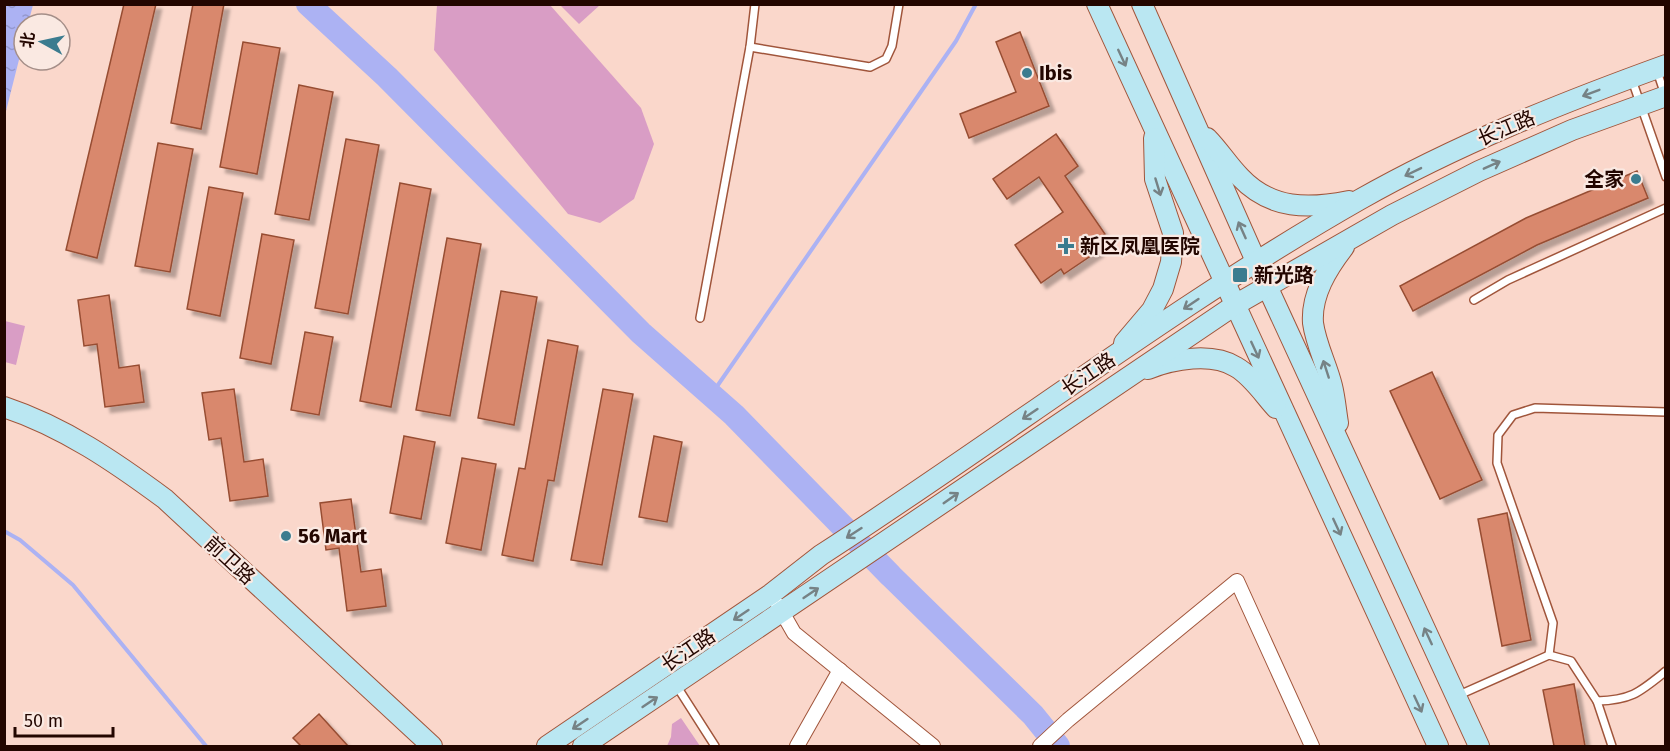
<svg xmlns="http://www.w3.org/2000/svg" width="1670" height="751" viewBox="0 0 1670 751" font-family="'Fira Sans','Noto Sans SC',sans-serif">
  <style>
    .green { fill: #d99dc5 }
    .water { fill: url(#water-ripples) }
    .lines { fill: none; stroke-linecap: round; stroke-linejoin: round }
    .stream { stroke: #acb2f3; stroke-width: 4 }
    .river { stroke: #acb2f3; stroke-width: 24 }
    .building { fill: #d9886d; stroke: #974d33; stroke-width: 1.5; filter: url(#shadow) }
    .lane-casing { stroke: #a0553b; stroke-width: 10 }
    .street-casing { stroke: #a0553b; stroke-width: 16 }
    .secondary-casing { stroke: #a0553b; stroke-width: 22 }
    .lane { stroke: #fff; stroke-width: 7 }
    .street { stroke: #fff; stroke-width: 14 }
    .secondary { stroke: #bae7f2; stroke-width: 20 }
    .oneway { stroke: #768285 }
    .poi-dot { fill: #3b7c8f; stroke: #fae9e2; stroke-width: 2 }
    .labels { text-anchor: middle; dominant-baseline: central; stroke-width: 4.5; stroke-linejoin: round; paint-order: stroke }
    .poi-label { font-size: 20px; font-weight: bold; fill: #230600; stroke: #fae9e2; text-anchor: start }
    .street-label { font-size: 20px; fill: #230600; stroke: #fae9e2 }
  </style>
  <defs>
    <pattern id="water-ripples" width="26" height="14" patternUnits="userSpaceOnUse" patternTransform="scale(1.5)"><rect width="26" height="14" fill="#acb2f3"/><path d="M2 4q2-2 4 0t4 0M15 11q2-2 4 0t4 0" fill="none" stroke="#9498cf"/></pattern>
    <filter id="shadow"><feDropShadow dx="5.5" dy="5.5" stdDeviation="1.5" flood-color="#0004"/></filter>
  </defs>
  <rect width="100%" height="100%" fill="#fad7cb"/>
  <g class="green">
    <polygon points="437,5 550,5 641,108 654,144 634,199 600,223 568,214 434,50"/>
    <polygon points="560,5 600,5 579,24"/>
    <polygon points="5,321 25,326 16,365 5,362"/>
    <polygon points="681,718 700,746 667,746 671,737 672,724"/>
  </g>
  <polygon class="water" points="5,4 33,5 28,24 24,24 24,40 5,115"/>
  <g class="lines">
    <g class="stream">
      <polyline points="711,395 956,41 976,4"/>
      <polyline points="4,531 20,540 73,585 206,746"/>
    </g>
    <polyline class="river" points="308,4 387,77 641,333 734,415 891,576 1033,715 1058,746"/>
  </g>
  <g class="building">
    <polygon points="124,4 156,4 97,258 66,250"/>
    <polygon points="193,4 224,4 201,129 171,123"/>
    <polygon points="1020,32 1049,106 969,138 960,114 1016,92 996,42"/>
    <polygon points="243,42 280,48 257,174 220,167"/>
    <polygon points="299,85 333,92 309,220 275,214"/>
    <polygon points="1056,134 1078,166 1065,176 1105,234 1093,243 1098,251 1064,274 1061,269 1041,283 1015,245 1063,212 1039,177 1007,199 993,179"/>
    <polygon points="346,139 379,145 348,314 315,308"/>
    <polygon points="158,143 193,149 170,272 135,266"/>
    <polygon points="1637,171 1648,198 1537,245 1413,311 1400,286 1526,218"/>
    <polygon points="400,183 431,189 391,407 360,401"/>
    <polygon points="209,187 243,193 220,316 187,309"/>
    <polygon points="262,234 294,240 271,364 240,358"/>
    <polygon points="447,238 481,244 450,416 416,410"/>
    <polygon points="501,291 537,297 514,425 478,418"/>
    <polygon points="109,295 119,368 139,365 144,402 105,407 97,344 84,346 78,300"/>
    <polygon points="305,332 333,337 319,415 291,410"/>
    <polygon points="548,340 578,346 554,481 548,480 533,561 502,555 519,468 525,469"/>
    <polygon points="1432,372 1482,480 1440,499 1390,391"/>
    <polygon points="234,389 244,462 263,459 268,496 230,501 221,438 209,440 202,393"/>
    <polygon points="603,389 633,394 602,565 571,560"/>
    <polygon points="404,436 435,442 421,519 390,513"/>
    <polygon points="654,436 682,442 667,522 639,517"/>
    <polygon points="462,458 496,464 481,550 446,543"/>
    <polygon points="351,499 361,572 381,569 386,606 347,611 339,548 326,550 320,503"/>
    <polygon points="1507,513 1531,640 1502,646 1478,519"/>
    <polygon points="1574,684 1585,746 1554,746 1543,690"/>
    <polygon points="319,714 348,746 301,746 293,738"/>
  </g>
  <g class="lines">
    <defs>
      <g id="lane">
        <polyline points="750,47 870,67 886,59 892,46 899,4"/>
        <polyline points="1657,71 1665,95"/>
        <polyline points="1632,80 1666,177"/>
        <polyline points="1474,300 1508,280 1666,208"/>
        <polyline points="700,318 750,47 755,4"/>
        <polyline points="1549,655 1553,623 1497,463 1498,435 1513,415 1535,408 1666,412"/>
        <polyline points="676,685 715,746"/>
        <path d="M1459,695L1549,655L1571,661L1597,701C1632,700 1640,692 1666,671"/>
        <polyline points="1597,701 1612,746"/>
      </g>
      <g id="street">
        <polyline points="778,605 794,633 933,746"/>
        <polyline points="797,746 840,670"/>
        <polyline points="1040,746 1068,720 1237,581 1312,746"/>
      </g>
      <g id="secondary">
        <polyline points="1097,4 1438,746"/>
        <polyline points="1142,4 1267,286 1479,746"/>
        <path d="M1207,138C1219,150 1228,165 1240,177C1271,210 1309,209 1349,201"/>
        <polyline points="1124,343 1152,310 1163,289 1171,262 1173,233 1155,179 1154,138"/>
        <path d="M1148,369C1173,359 1212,352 1236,367C1252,376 1264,395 1276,408"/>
        <path d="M4,407C64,427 115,462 165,499L432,746"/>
        <path d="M1338,423C1336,411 1335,398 1332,386C1327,365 1316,345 1313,323C1311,295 1327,269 1344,247"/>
        <path d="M547,746L771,594L821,555C1002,438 1173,306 1359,200C1456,145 1561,103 1666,65"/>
        <polyline points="583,746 1235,305 1392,215 1479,171 1572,130 1666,96"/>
      </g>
    </defs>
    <use href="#lane" class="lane-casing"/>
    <use href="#street" class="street-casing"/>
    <use href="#secondary" class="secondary-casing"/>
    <use href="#lane" class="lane"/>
    <use href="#street" class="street"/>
    <use href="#secondary" class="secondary"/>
  </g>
  <defs><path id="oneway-shaft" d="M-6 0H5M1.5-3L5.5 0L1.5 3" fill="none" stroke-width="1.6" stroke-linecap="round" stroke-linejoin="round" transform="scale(1.5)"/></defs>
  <g class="oneway">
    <use href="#oneway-shaft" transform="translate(1122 58) rotate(65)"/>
    <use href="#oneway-shaft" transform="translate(1591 93) rotate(159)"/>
    <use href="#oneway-shaft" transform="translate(1492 165) rotate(-24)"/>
    <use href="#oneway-shaft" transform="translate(1413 172) rotate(154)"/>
    <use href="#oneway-shaft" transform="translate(1158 187) rotate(73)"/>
    <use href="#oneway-shaft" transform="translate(1242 230) rotate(-114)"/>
    <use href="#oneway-shaft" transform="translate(1191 304) rotate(146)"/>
    <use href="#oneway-shaft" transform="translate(1255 350) rotate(65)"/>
    <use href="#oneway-shaft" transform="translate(1326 369) rotate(-108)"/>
    <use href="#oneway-shaft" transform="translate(1030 414) rotate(146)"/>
    <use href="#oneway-shaft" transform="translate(951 498) rotate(-35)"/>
    <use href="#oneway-shaft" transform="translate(1337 527) rotate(65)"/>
    <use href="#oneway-shaft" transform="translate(854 533) rotate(147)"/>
    <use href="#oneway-shaft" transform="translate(811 593) rotate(-34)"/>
    <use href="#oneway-shaft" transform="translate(741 615) rotate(146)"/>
    <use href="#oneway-shaft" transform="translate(1428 636) rotate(-115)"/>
    <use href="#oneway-shaft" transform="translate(650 702) rotate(-34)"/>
    <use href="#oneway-shaft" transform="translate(1418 704) rotate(65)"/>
    <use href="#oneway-shaft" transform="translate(580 724) rotate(146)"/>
  </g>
  <g class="poi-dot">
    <circle cx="1027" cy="73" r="6"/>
    <circle cx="1636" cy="179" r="6"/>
    <path d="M1063 237h6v6h6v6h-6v6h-6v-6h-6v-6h6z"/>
    <rect x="1232" y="267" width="16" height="16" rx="3"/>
    <circle cx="286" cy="536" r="6"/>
  </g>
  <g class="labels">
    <g class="poi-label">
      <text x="1039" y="73">Ibis</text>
      <text x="1624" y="179" text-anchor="end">全家</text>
      <text x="1080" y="246">新区凤凰医院</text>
      <text x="1254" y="275">新光路</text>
      <text x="298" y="536">56 Mart</text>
    </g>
    <g class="street-label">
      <text transform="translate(1506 128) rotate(-23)">长江路</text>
      <text transform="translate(1088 374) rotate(-34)">长江路</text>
      <text transform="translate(230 560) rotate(43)">前卫路</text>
      <text transform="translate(688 650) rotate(-34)">长江路</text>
    </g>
  </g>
  <rect width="1670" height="751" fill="none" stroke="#230600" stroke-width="12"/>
  <g transform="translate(42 42) rotate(278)"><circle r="28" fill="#fae9e2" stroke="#a48e88" stroke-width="1.5"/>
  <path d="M0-4.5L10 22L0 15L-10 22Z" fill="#3b7c8f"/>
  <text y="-9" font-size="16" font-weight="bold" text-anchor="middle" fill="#230600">北</text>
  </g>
  <path d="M15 727v9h98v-9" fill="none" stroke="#230600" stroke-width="3"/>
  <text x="24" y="727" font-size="18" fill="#230600" stroke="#fae9e2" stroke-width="4.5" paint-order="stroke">50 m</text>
</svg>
